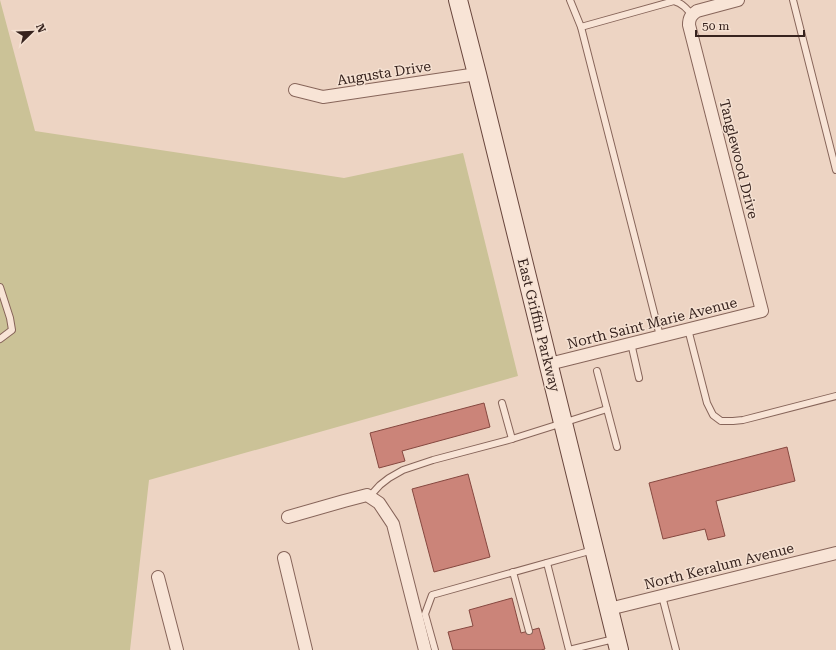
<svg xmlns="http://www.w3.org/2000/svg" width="836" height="650" viewBox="0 0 836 650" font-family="'Roboto Serif',serif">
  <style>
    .green { fill: #cbc297 }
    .building { fill: #cb8479; stroke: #864840 }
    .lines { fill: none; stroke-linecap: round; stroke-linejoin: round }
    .service-casing { stroke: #87655a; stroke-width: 8 }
    .minor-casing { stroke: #87655a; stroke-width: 14 }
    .secondary-casing { stroke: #69463d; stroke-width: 20 }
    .service { stroke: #f8e4d6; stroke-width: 6 }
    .minor { stroke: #f8e4d6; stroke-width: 12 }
    .secondary { stroke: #f8e4d6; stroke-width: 18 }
    .labels { text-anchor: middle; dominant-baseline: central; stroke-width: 3; stroke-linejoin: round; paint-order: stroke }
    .street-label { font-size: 14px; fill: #37231e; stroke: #f5e1d2 }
  </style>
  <rect width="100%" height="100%" fill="#edd4c3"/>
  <polygon class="green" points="0,0 35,131 344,178 463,153 518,376 149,480 130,650 0,650"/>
  <g class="building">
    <polygon points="484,403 490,427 402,451 405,461 379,468 370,433"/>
    <polygon points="787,447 795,481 716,501 725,536 708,540 705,529 663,539 649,483"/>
    <polygon points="468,474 490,557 434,572 412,489"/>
    <polygon points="512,598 521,633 539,628 545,649 541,650 453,650 448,632 473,626 469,610"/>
  </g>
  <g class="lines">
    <defs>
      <g id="service">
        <polyline points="570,0 581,27 660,336"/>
        <polyline points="793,0 836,170"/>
        <path d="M581,27L674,1C682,3 687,9 692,15"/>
        <polyline points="0,287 10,318 12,330 0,339"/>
        <polyline points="688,329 707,403 713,415 721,421 733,421 743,420 836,396"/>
        <polyline points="631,343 639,378"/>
        <polyline points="597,371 607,409"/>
        <polyline points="502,403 512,439"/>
        <polyline points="369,497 380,485 389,478 403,470 433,460 512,439 607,409 617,447"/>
        <polyline points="547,563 569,650"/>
        <polyline points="513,572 529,631"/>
        <polyline points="662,596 676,650"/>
        <polyline points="435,650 425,614 432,595 593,550"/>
        <polyline points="569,650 614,639"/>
      </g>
      <g id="minor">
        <polyline points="295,90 323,97 477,74"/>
        <path d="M549,364L762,311L689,25C689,18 691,15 697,11L738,0"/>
        <polyline points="288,517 344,501 367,495 379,503 393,524 425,650"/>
        <polyline points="284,558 306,650"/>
        <polyline points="158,577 177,650"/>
        <polyline points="609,609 836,553"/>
      </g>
      <polyline id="secondary" points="458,0 477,74 619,650"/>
    </defs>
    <use href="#service" class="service-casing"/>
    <use href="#minor" class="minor-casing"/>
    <use href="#secondary" class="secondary-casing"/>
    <use href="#service" class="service"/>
    <use href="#minor" class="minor"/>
    <use href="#secondary" class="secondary"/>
  </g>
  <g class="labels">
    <g class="street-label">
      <text transform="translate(384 73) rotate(-9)">Augusta Drive</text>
      <text transform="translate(739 159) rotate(76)">Tanglewood Drive</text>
      <text transform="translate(652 323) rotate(-14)">North Saint Marie Avenue</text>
      <text transform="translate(539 325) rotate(76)">East Griffin Parkway</text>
      <text transform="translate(719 566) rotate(-14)">North Keralum Avenue</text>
    </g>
  </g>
  <g transform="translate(32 32) rotate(67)" stroke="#f5e1d2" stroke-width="3" paint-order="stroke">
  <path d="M0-3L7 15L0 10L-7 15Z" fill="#37231e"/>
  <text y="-6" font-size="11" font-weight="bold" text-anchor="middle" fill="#37231e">N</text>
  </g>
  <path d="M696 30v6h108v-6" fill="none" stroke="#37231e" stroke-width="2"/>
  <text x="702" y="30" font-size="12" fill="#37231e" stroke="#f5e1d2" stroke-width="3" paint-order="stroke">50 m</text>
</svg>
